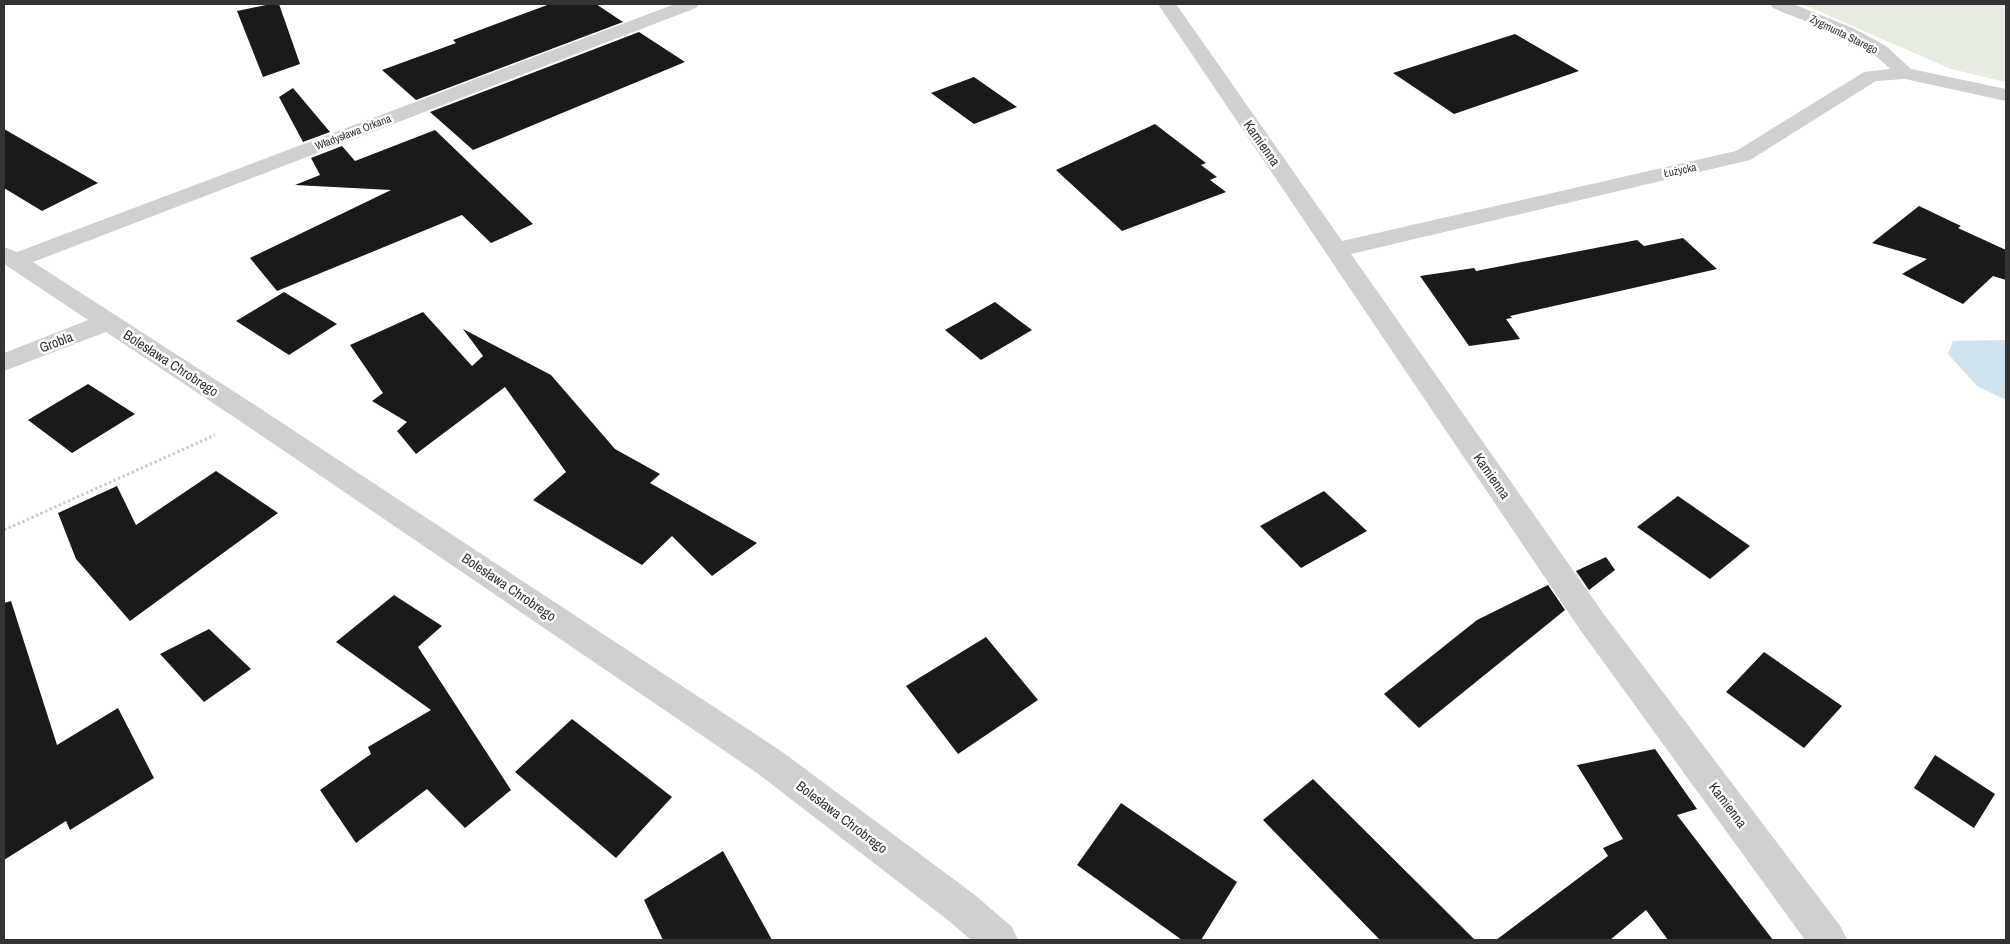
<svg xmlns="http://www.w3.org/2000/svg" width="2010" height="944" viewBox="0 0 2010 944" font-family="'Archivo Narrow',sans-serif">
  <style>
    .green { fill: #e6ecdf }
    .water { fill: #cfe2ee }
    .building { fill: #1a1a1a }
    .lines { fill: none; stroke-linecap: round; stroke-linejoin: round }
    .path { stroke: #cdcdcd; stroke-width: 3; stroke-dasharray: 2.5 2.5; stroke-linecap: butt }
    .minor { fill: #d0d0d0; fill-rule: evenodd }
    .labels { text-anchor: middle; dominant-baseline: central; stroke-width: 5; stroke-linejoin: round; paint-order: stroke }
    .far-street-label { font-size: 11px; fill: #333; stroke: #fff }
    .street-label { font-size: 14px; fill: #333; stroke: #fff }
  </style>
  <rect width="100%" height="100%" fill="#fff"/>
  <polygon class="green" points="1802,4 2006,4 2006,82 1951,69"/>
  <polygon class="water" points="2006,340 2006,400 1977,386 1948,354 1953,341"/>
  <g class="building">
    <polygon points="271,4 279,4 300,64 263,77 237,11"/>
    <polygon points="550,4 596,4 623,22 416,100 382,70 456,43 453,40"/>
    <polygon points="639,32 685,62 473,150 430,112"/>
    <polygon points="1515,34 1579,71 1454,114 1393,73"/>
    <polygon points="974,77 1017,107 974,124 931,93"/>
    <polygon points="293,88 330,132 303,142 279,97"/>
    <polygon points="1155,124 1206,163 1201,165 1217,177 1210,180 1226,192 1122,231 1056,170"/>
    <polygon points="4,129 98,183 42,211 4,188"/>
    <polygon points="435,130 533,224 491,243 462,215 277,291 250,258 391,190 295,185 320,175 311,158 342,146 355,161"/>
    <polygon points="1919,206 1961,226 1958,228 2006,250 2006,280 1993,276 1963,304 1902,274 1927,259 1872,243"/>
    <polygon points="1683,238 1717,269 1510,316 1512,318 1506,319 1520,339 1469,346 1420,276 1474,268 1476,271 1637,240 1644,246"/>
    <polygon points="284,292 337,324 289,355 236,321"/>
    <polygon points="995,302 1032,330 981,360 945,330"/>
    <polygon points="423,312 472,366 483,356 463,329 551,375 615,449 660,474 650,483 757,543 712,576 672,536 642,565 533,500 566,472 505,387 416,454 397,431 407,422 372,401 383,393 350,345"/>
    <polygon points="88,384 135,414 72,453 28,420"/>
    <polygon points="216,471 278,513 130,621 76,559 58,513 117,486 136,525"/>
    <polygon points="1324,491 1367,531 1301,568 1260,526"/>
    <polygon points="1678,496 1750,546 1710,579 1637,527"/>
    <polygon points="1606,557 1615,570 1589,590 1576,571"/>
    <polygon points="1548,585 1565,610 1419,728 1384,694 1477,620"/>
    <polygon points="394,595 442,626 418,647 511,790 465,828 427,789 356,843 320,790 371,754 368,747 431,710 336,642"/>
    <polygon points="11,601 57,745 118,708 154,778 70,830 66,821 4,860 4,603"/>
    <polygon points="209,629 251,669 204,702 160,654"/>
    <polygon points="986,637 1038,700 958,754 906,686"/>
    <polygon points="1764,652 1842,706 1804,748 1726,692"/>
    <polygon points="572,719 672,797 616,858 515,772"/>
    <polygon points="1655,749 1697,809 1677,815 1773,940 1668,940 1646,910 1610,940 1496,940 1608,856 1603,848 1623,839 1577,765"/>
    <polygon points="1935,755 1995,794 1974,828 1914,788"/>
    <polygon points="1313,779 1475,940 1380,940 1263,820"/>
    <polygon points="1121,803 1237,882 1201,940 1182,940 1077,865"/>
    <polygon points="723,851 772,940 663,940 644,900"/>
  </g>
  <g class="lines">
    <polyline class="path" points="4,530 215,435"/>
    <g class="minor">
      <polygon points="675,4 699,4 696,8 33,262 264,411 781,751 975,895 1012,927 1018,940 971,940 949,921 757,773 246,425 106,332 4,371 4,353 88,320 4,264 4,247 17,252"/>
      <path d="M1158,4H1176L1342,241L1736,151L1864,72L1890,69C1861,37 1812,25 1773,8L1770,4H1793L1853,28L1886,46L1911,69L2006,89V101L1905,79L1876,81L1750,160L1351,254L1603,613L1841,927L1847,940H1805L1581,631Z"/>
    </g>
  </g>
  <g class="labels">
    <g class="far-street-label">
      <text transform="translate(1844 34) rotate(26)">Zygmunta Starego</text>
      <text transform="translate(353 132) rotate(-21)">Władysława Orkana</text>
      <text transform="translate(1680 170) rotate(-12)">Łużycka</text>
    </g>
    <g class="street-label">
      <text transform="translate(1262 143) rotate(55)">Kamienna</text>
      <text transform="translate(56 342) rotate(-21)">Grobla</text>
      <text transform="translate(171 363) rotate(33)">Bolesława Chrobrego</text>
      <text transform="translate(1492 476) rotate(55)">Kamienna</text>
      <text transform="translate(509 587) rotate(34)">Bolesława Chrobrego</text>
      <text transform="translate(1728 805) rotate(53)">Kamienna</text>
      <text transform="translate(842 817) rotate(37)">Bolesława Chrobrego</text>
    </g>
  </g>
  <rect width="2010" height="944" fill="none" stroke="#333333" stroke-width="10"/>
</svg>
